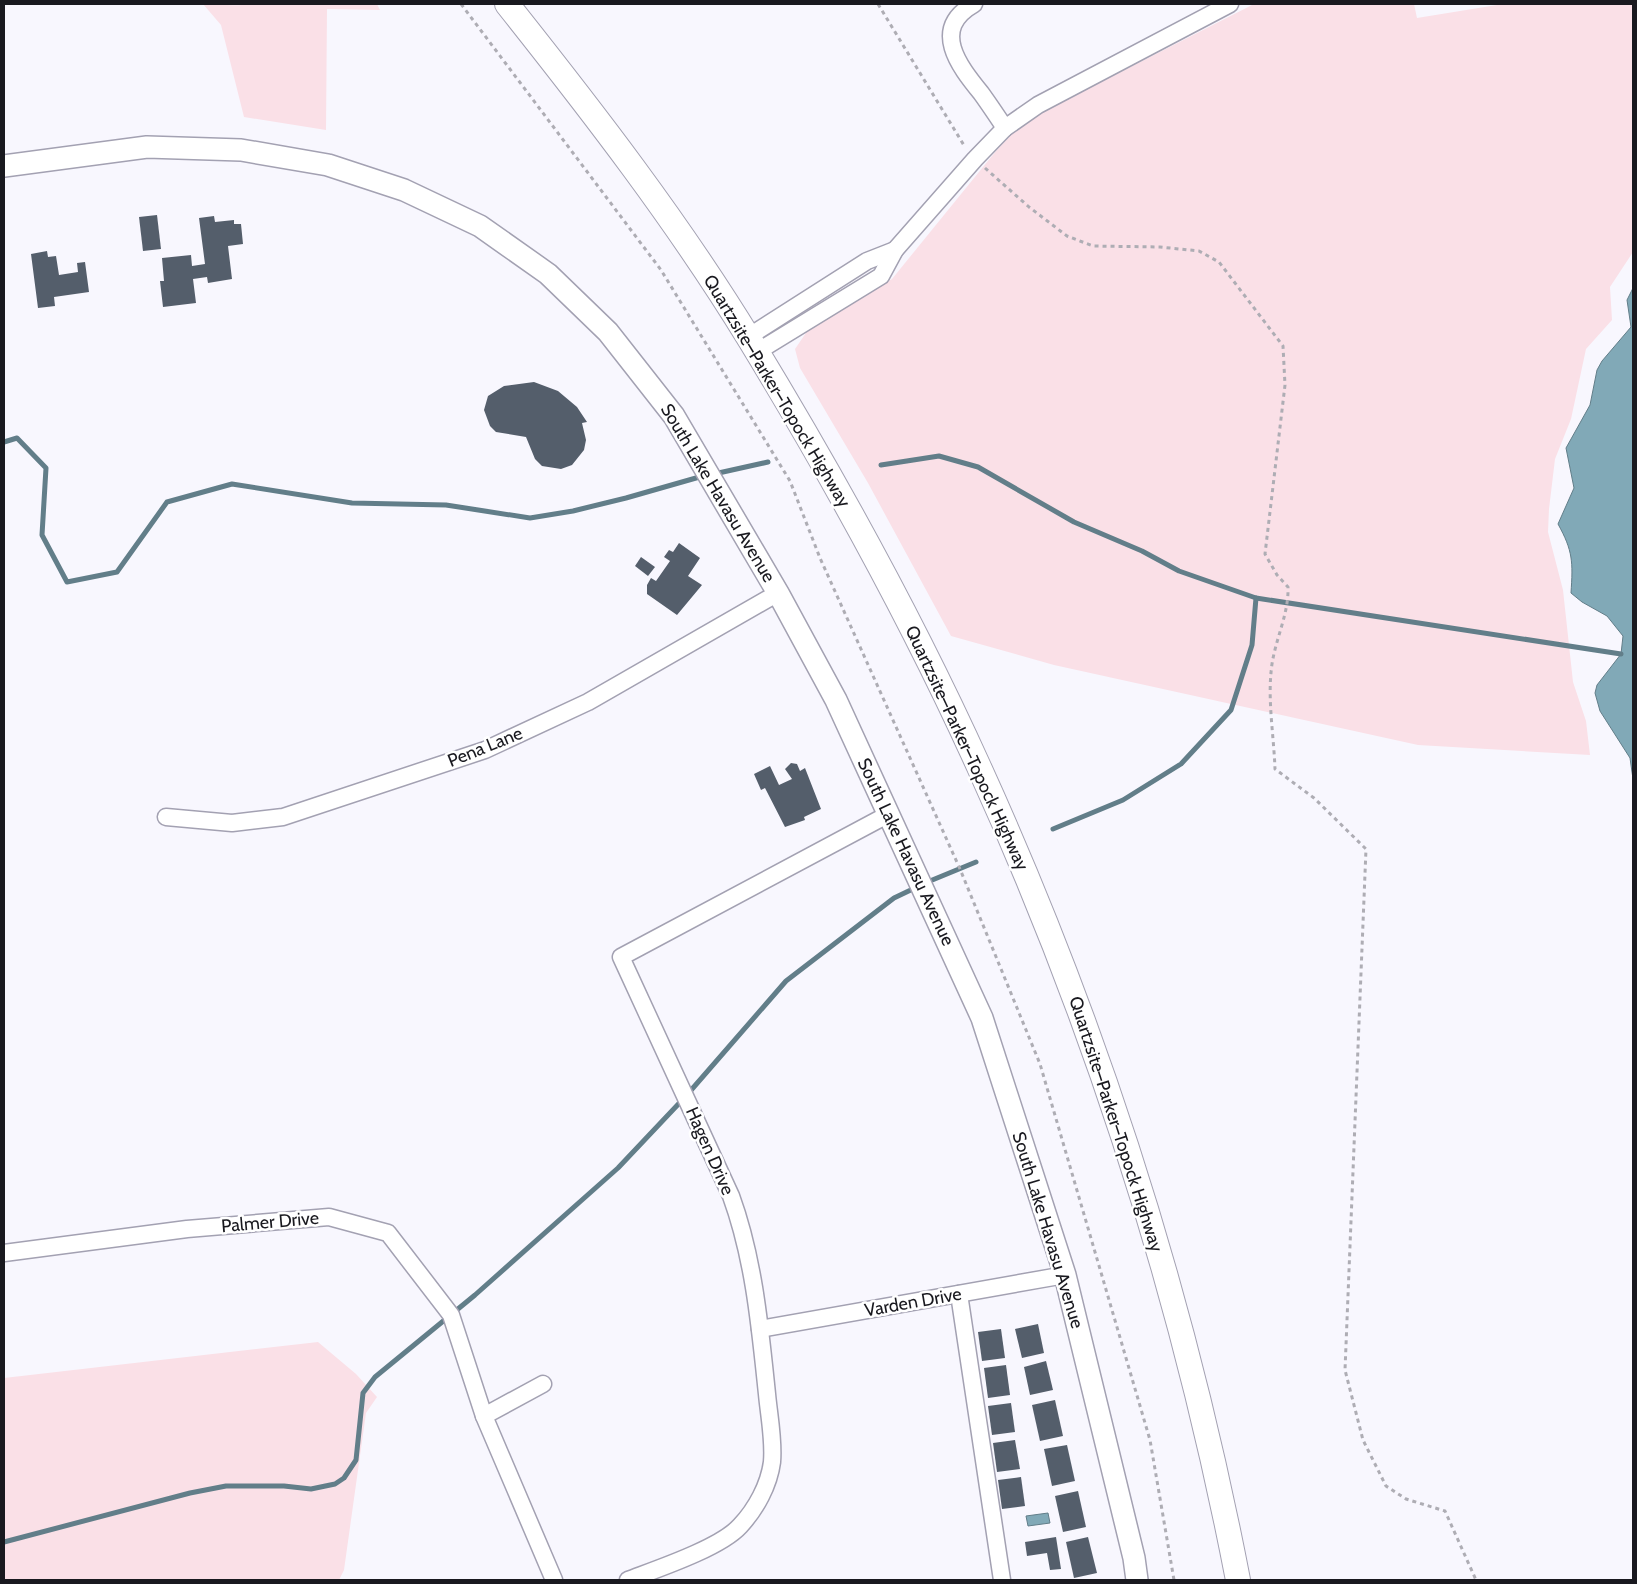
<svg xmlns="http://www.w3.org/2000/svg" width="1637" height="1584" viewBox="0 0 1637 1584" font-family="Cabin,sans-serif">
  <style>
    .green { fill: #fae0e7 }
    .water { fill: #81a9b7; stroke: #627e89 }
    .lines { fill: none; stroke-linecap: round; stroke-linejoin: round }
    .stream { stroke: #627e89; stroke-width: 5 }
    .building { fill: #545e6b }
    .minor-casing { stroke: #a3a1b2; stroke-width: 19 }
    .major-casing { stroke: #a3a1b2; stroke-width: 24 }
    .highway-casing { stroke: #a3a1b2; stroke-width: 26 }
    .path { stroke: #aeadb4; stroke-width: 3; stroke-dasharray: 4 4; stroke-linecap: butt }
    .minor { stroke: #fff; stroke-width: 16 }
    .major { stroke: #fff; stroke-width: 21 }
    .highway { stroke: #fff; stroke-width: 24 }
    .labels { text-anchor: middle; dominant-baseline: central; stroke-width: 5; stroke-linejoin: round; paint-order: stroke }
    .street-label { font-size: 18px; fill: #19191f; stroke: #fff }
  </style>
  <rect width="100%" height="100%" fill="#f8f7fe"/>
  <g class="green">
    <path d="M203,4C218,4 235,7 249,4H377L380,10L327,9L326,130L244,117L221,25Z"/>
    <polygon points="1254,4 1414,4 1417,18 1503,4 1633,4 1633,252 1610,287 1612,320 1586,349 1571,419 1555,459 1549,509 1548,532 1563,590 1573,682 1586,721 1590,755 1418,745 1054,665 951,636 868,483 800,368 795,349 810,327 892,279 996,151 1015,131 1046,110"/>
    <polygon points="318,1342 356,1374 377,1397 366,1413 344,1570 339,1580 4,1580 4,1378"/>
  </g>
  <g class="water">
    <path d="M1633,288V779L1630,758L1600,711L1595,693L1597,685L1621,654L1623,636L1607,616L1582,602L1571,593C1573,562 1573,551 1558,524L1574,488L1566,448L1590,405L1597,370L1602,361L1631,327L1627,300Z"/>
    <polygon points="1048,1513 1050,1523 1028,1526 1026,1516"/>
  </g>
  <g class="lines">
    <g class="stream">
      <polyline points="4,442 17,438 46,468 42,535 67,582 117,572 167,502 232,484 352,503 446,505 530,518 573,511 626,498 703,476"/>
      <polyline points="881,465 939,456 978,467 1074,522 1142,551 1179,571 1256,598 1621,654"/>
      <polyline points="714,474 768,462"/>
      <polyline points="1053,829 1123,800 1181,764 1231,710 1252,645 1256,598"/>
      <polyline points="925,883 976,862"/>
      <polyline points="4,1542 190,1493 226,1486 284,1486 311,1489 335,1484 344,1478 356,1460 363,1393 375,1377 475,1295 618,1168 686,1096 786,981 894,898 917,887"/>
    </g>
  </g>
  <g class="building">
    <polygon points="157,215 161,249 143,251 139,217"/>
    <polygon points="214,216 215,222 234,220 234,224 241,224 243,244 228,246 232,279 208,283 207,277 193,279 196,303 163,307 160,281 164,281 162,258 191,255 192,266 205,264 199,218"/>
    <polygon points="47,251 48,257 56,256 59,275 78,272 77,263 85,262 89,292 54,297 55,306 38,308 31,254"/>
    <polygon points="534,382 558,391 577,407 587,422 582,423 586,440 584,450 572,465 561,469 542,466 535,459 526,437 496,432 490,426 484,410 488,396 504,386"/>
    <polygon points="679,543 700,558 688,576 702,585 677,615 647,594 647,585 651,578 656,581 670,561 664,557 669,550 673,552"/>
    <polygon points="641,557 655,567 648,576 635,566"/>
    <polygon points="791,763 797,764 800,771 805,768 821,809 804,817 805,820 785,827 765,788 761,790 754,774 770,766 779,785 792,779 785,769"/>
    <polygon points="1038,1324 1044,1353 1022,1358 1015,1329"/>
    <polygon points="1001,1329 1005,1358 982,1361 978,1332"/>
    <polygon points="1046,1361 1053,1390 1030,1395 1024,1367"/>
    <polygon points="1006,1365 1010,1395 988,1398 984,1368"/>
    <polygon points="1055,1400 1063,1436 1040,1441 1032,1405"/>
    <polygon points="1011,1403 1015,1432 992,1435 988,1406"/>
    <polygon points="1015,1440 1020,1469 997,1472 993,1443"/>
    <polygon points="1067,1445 1075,1481 1052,1486 1044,1449"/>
    <polygon points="1021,1477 1025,1506 1002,1509 998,1480"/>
    <polygon points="1078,1491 1086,1527 1063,1532 1055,1496"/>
    <polygon points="1056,1537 1061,1569 1050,1570 1047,1553 1027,1556 1025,1542"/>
    <polygon points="1088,1537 1097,1573 1074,1578 1066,1542"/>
  </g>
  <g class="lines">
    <defs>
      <g id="minor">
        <path d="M974,4C930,29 959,66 981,93C989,104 997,116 1005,128"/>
        <polyline points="748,337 867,261 895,250"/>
        <polyline points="757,352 881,276 895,250 975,159 1005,128 1038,105 1230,4"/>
        <polyline points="166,817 232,823 283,817 485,750 588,702 778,593"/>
        <polyline points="4,1253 187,1229 329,1217 388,1233 451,1315 484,1416 554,1580"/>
        <polyline points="959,1294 1002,1580"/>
        <polyline points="760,1329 1065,1275"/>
        <polyline points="484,1416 543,1384"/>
        <path d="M628,1580C657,1569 720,1548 740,1526C756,1509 769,1485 772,1462C774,1440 769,1416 767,1394C760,1327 754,1259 731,1196L621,957L889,814"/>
      </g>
      <polyline id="major" points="4,166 147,147 241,150 328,165 404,190 480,226 548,274 608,332 674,416 778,593 836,700 982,1018 1065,1275 1134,1558 1137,1580"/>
      <path id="highway" d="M507,4C592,111 678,222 750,340C834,478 912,619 979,767C1097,1026 1184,1301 1238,1580"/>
    </defs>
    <use href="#minor" class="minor-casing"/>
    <use href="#major" class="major-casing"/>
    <use href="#highway" class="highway-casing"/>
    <g class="path">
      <polyline points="461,4 661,270 790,481 820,558 960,869 1040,1064 1150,1440 1174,1580"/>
      <polyline points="878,4 965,147"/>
      <path d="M985,168L1029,207L1067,236L1093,246L1160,247L1199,251L1219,262L1283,346L1285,385L1265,554L1277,575L1288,587C1289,616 1273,643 1271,673C1268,703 1274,739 1275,769L1314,798L1366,849L1345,1370L1363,1440L1386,1486L1406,1499L1445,1511L1476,1580"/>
    </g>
    <use href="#minor" class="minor"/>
    <use href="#major" class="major"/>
    <use href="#highway" class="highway"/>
  </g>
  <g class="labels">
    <g class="street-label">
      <text transform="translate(777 391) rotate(59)">Quartzsite–Parker–Topock Highway</text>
      <text transform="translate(718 493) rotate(59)">South Lake Havasu Avenue</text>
      <text transform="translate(485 747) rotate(-22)">Pena Lane</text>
      <text transform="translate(967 748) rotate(65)">Quartzsite–Parker–Topock Highway</text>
      <text transform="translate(906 852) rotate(65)">South Lake Havasu Avenue</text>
      <text transform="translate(1116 1124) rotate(72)">Quartzsite–Parker–Topock Highway</text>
      <text transform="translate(710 1151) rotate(66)">Hagen Drive</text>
      <text transform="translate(270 1222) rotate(-5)">Palmer Drive</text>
      <text transform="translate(1048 1230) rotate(73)">South Lake Havasu Avenue</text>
      <text transform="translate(913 1302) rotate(-10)">Varden Drive</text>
    </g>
  </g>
  <rect width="1637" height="1584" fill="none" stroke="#19191f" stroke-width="10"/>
</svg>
